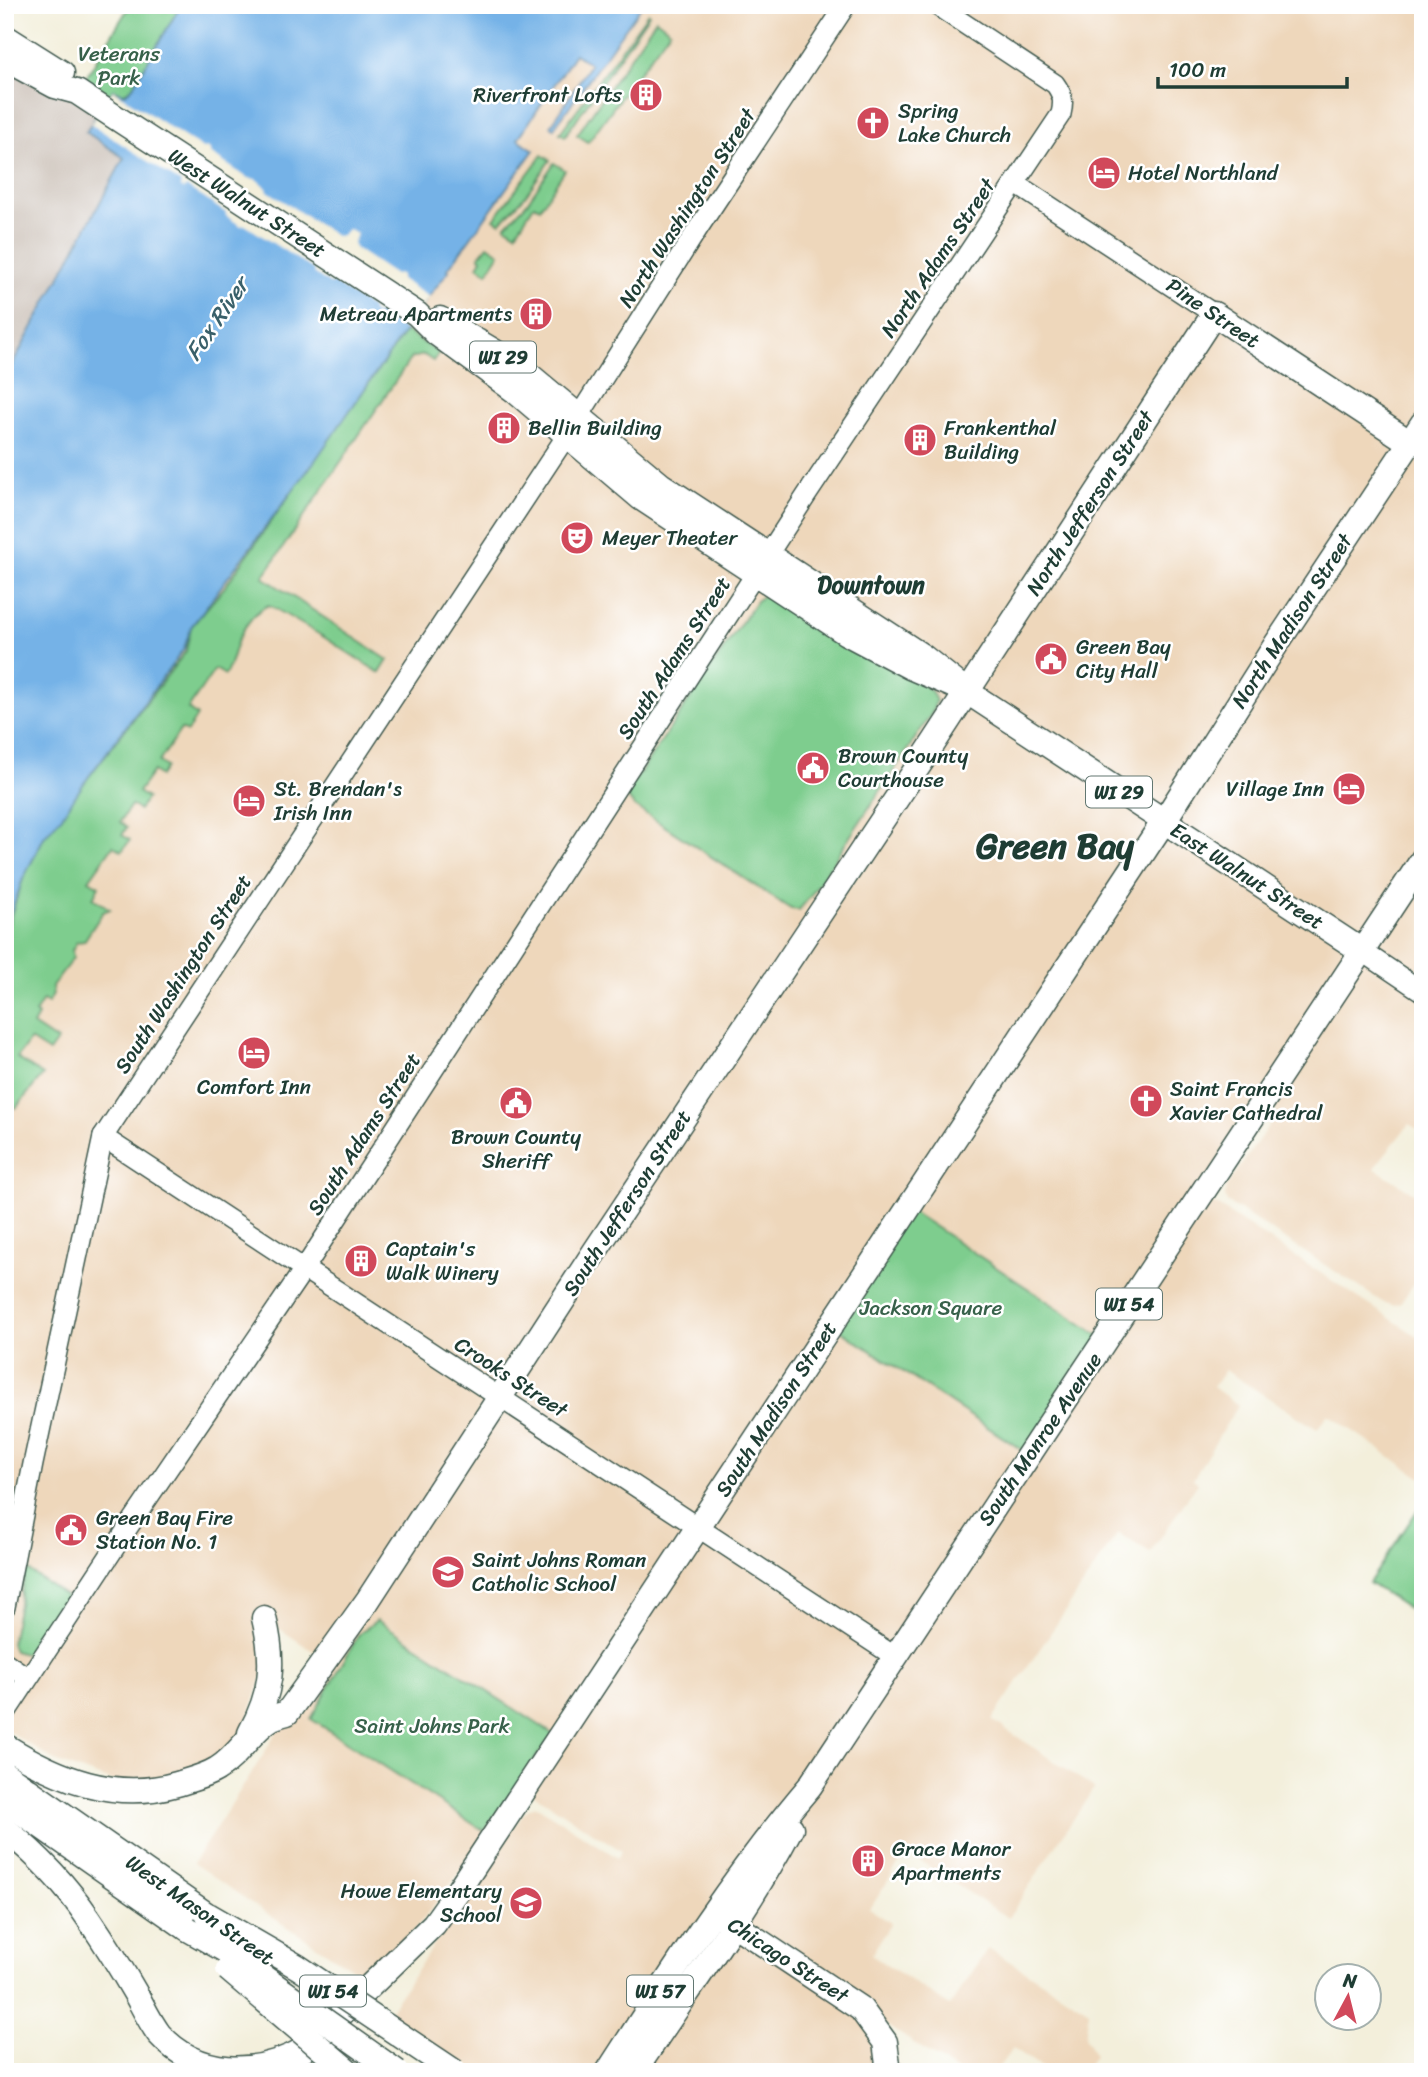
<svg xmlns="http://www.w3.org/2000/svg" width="1428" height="2077" viewBox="0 0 1428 2077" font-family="Sriracha,sans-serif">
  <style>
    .built { fill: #eed7bb }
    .industrial { fill: #ccc2b9 }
    .green { fill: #7ecd8e; stroke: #4e8561; stroke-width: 2 }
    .water { fill: #74b2e7; stroke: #4a788e; stroke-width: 2 }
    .pier { fill: #f3efdb }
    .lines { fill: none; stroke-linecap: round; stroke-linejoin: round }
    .minor-casing { stroke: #3f584d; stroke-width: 22 }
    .major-casing { stroke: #3f584d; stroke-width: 27 }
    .minor { stroke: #fff; stroke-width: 19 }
    .major { stroke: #fff; stroke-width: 24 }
    .major-bridge-casing { stroke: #3f584d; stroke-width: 27; stroke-linecap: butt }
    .major-bridge { stroke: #fff; stroke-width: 24 }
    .labels { text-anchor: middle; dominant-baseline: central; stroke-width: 5; stroke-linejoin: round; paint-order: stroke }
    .shield { fill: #fff; stroke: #627771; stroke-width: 2 }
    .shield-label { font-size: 19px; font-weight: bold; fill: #1f3d34 }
    .park-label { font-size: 21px; fill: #37614a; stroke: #fff }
    .poi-label { font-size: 21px; fill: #1f3d34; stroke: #fff; text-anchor: start }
    .street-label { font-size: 21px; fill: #1f3d34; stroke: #fff }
    .water-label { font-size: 23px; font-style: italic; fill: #39606a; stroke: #fff }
    .quarter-label { font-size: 24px; font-weight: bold; fill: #1f3d34; stroke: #fff }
    .town-label { font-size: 35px; font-weight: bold; fill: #1f3d34; stroke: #fff }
  </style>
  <rect width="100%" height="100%" fill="#fff"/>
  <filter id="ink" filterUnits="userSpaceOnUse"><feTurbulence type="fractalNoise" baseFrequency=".0143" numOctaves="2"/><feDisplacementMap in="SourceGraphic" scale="14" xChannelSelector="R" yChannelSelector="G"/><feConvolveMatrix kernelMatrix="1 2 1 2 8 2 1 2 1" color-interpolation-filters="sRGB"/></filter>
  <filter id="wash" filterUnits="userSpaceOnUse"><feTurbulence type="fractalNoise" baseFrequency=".00686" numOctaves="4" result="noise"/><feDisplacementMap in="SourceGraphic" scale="28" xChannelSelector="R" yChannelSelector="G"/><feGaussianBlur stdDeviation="1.57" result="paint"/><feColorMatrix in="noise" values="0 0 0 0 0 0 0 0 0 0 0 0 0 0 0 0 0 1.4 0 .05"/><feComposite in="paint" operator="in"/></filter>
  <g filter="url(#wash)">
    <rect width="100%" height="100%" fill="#f3efdb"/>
    <polygon class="built" points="642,5 1423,5 1423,1133 1409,1124 1374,1168 1423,1199 1423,1269 1401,1303 1394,1305 1384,1303 1227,1202 1225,1197 1226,1187 1278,1112 1263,1102 1201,1195 1423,1340 1423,1479 1328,1414 1317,1429 1225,1370 1213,1387 1238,1405 1193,1479 1198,1483 1150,1553 1118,1533 992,1720 1094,1788 1008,1918 906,1852 870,1909 891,1923 871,1955 950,2006 988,1948 1089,2011 1085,2037 1095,2055 1085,2068 1091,2072 1049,2072 1013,2048 995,2072 958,2072 864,2010 883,2072 464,2072 385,2017 522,1815 530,1808 537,1806 618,1858 622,1851 526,1789 373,1982 281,1923 193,1863 264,1754 287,1713 326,1660 265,1619 271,1652 234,1757 136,1790 55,1761 5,1729 5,929 23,879 44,837 62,816 84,783 184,649 191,627 314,462 430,295 448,271 447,270 534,151 517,139 575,54 590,64 551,126 554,128"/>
    <polygon class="industrial" points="5,59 101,107 86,132 124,158 5,378"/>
    <g class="green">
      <polygon points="130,5 181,5 132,88 101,107 77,92"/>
      <polygon points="648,13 649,14 565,136 560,133"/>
      <polygon points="656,19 670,30 588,142 577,135"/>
      <polygon points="542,155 550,160 525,196 500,223 494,219"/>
      <polygon points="554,163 565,170 540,208 534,205 516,233 505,226 526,204"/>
      <polygon points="488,245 500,253 487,273 478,266 482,259 479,256"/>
      <path d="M406,331L439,353L433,361L424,355L411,358L263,577L388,660L380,673L322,636L269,605C256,610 245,625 239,638C233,650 232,664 225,675L215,669L188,709L197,716L187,732L181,729L159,762L166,767L160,776L153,771L138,792L147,798L139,810L131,805L120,822L127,827L122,835L130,840L122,851L113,846L89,880L99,886L93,898L110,909L103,912L84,941L77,942L72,950L73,958L52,986L53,995L48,1003L43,1000L35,1013L38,1016L33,1025L57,1041L49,1052L30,1040L17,1058L43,1075L16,1108H9L5,1127V934L23,879L44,837L62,816L84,783L186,651L191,627L224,588Z"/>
      <polygon points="770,595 927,687 932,692 936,701 932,713 924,725 810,897 799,910 791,909 786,906 634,806 627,797 629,789 756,601 763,596"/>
      <polygon points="908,1209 1106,1340 1030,1455 832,1325"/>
      <polygon points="1423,1502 1423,1618 1369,1583"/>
      <polygon points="26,1569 67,1597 31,1650 24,1654 14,1651 11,1643"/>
      <polygon points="377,1620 553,1734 484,1831 311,1719 359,1634"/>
    </g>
    <polygon class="water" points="181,5 642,5 554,128 551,126 590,64 575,54 518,139 534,150 448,269 449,271 430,295 314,462 191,627 184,649 84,783 62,816 44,837 23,879 5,929 5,378 124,158 86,132 113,90 125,94 132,88"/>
    <polygon class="pier" points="113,90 203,149 206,147 210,149 210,153 248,178 256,179 267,188 268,191 336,236 342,235 348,229 357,234 353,244 356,249 395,275 398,273 401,275 401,279 429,297 406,331 380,313 375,314 372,312 372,308 334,283 330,284 314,273 314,270 245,225 241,226 226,216 226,213 187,187 184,189 180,187 181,183 91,124"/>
  </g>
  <g filter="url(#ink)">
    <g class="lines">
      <defs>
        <g id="minor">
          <polyline points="1016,184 1214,314"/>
          <polyline points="1362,951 1423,992"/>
          <polyline points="103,1137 894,1656"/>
          <polyline points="5,1607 33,1464 103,1137 567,435 699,227 846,5"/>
          <polyline points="5,1662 28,1678"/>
          <path d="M5,1714L129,1526L304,1269L806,496L1061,114C1064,101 1063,95 1055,84L936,5"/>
        </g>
        <g id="major">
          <polyline points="5,37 62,73"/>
          <polyline points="5,59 55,86 77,92 86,98 417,314 436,333 514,390 641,498 846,633 910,667 966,691"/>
          <polyline points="440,319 492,350 528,374 661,485 922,656 966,691 1362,951"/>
          <path d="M250,1733C272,1693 275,1662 264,1618"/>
          <path d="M5,1746C58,1779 115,1802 177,1784C190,1780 206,1776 217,1769C239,1756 251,1730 272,1718C277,1716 283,1714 287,1713L368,1600L595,1251L927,753L1214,314L1409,442"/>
          <polyline points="5,1774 226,1928"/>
          <polyline points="5,1801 188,1929"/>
          <path d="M5,1829C36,1854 67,1886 89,1919C106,1944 122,1970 137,1996C144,2009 150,2022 159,2034C198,2077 256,2077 305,2049L434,1924L459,1889L1164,821L1277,643L1423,423"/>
          <polyline points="720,1915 861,2009 885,2042 889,2072"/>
          <path d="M608,2072C671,1974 734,1875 810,1786L1423,859"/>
          <path d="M634,2072C687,1991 746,1913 791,1828"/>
        </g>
      </defs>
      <use href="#minor" class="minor-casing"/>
      <use href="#major" class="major-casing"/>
      <use href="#minor" class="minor"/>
      <use href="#major" class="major"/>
      <defs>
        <g id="major-bridge">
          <polyline points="208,1915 298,1967 455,2072"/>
          <polyline points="188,1929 225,1950 397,2072"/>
          <polyline points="228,1969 349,2072"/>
        </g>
      </defs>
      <use href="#major-bridge" class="major-bridge-casing"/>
      <use href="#major-bridge" class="major-bridge"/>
    </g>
  </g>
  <defs>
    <symbol id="building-disc" viewBox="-11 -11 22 22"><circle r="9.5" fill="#d1495b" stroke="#fff"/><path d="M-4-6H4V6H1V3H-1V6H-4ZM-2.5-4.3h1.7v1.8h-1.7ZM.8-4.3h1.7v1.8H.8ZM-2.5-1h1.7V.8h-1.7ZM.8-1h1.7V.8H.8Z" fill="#fff"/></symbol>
    <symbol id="church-disc" viewBox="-11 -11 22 22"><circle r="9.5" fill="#d1495b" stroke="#fff"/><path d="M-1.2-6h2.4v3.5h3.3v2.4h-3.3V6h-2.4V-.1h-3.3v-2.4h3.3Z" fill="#fff"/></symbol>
    <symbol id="hotel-disc" viewBox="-11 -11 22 22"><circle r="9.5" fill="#d1495b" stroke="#fff"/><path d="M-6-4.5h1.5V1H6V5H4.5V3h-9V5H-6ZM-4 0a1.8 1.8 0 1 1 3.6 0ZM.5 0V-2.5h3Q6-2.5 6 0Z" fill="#fff"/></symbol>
    <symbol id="theatre-disc" viewBox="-11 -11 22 22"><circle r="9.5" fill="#d1495b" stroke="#fff"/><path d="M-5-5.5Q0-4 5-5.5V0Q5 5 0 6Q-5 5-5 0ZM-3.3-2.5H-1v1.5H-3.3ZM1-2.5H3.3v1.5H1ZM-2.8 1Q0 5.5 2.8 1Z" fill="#fff"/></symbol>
    <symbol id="civic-disc" viewBox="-11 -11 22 22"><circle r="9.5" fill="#d1495b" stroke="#fff"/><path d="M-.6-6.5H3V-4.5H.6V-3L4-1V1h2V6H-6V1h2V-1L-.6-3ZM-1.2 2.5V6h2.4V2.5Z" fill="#fff"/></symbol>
    <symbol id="school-disc" viewBox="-11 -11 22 22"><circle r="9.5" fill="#d1495b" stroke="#fff"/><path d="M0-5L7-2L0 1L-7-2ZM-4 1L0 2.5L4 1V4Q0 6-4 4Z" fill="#fff"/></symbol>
  </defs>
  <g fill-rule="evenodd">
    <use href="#building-disc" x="627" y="76" width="38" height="38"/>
    <use href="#church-disc" x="854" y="104" width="38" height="38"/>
    <use href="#hotel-disc" x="1085" y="154" width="38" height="38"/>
    <use href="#building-disc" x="517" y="295" width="38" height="38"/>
    <use href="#building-disc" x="485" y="409" width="38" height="38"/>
    <use href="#building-disc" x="901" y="421" width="38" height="38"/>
    <use href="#theatre-disc" x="558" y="519" width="38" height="38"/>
    <use href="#civic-disc" x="1032" y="640" width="38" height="38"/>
    <use href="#civic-disc" x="794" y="749" width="38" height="38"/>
    <use href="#hotel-disc" x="1330" y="770" width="38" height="38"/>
    <use href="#hotel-disc" x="230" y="782" width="38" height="38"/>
    <use href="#hotel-disc" x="235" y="1034" width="38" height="38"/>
    <use href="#church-disc" x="1127" y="1082" width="38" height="38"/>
    <use href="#civic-disc" x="497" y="1084" width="38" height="38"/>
    <use href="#building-disc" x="342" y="1242" width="38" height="38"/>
    <use href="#civic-disc" x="52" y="1511" width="38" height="38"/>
    <use href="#school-disc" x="429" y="1553" width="38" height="38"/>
    <use href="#building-disc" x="849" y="1842" width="38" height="38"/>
    <use href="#school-disc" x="507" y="1884" width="38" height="38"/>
  </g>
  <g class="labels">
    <g class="shield">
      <rect x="470" y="341.5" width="66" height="31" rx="5"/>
      <rect x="1086" y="776.5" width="66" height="31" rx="5"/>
      <rect x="1096" y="1288.5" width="66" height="31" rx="5"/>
      <rect x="300" y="1975.5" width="66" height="31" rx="5"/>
      <rect x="627" y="1975.5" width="66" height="31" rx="5"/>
    </g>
    <g class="shield-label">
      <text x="503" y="357">WI 29</text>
      <text x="1119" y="792">WI 29</text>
      <text x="1129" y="1304">WI 54</text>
      <text x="333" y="1991">WI 54</text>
      <text x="660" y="1991">WI 57</text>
    </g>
    <g class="park-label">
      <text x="119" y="54">Veterans<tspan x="119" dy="24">Park</tspan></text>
      <text x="931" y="1308">Jackson Square</text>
      <text x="432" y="1726">Saint Johns Park</text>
    </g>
    <g class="poi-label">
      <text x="622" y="95" text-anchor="end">Riverfront Lofts</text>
      <text x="898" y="111">Spring<tspan x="898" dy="24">Lake Church</tspan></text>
      <text x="1128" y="173">Hotel Northland</text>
      <text x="512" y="314" text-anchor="end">Metreau Apartments</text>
      <text x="528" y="428">Bellin Building</text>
      <text x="944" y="428">Frankenthal<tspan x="944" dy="24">Building</tspan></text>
      <text x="602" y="538">Meyer Theater</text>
      <text x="1076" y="647">Green Bay<tspan x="1076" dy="24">City Hall</tspan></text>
      <text x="838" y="756">Brown County<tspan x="838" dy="24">Courthouse</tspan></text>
      <text x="274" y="789">St. Brendan's<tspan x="274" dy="24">Irish Inn</tspan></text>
      <text x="1324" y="789" text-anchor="end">Village Inn</text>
      <text x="254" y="1087" text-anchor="middle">Comfort Inn</text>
      <text x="1170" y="1089">Saint Francis<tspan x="1170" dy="24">Xavier Cathedral</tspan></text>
      <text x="516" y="1137" text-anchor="middle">Brown County<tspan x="516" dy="24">Sheriff</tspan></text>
      <text x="386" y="1249">Captain's<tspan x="386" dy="24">Walk Winery</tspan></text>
      <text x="96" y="1518">Green Bay Fire<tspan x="96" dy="24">Station No. 1</tspan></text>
      <text x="472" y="1560">Saint Johns Roman<tspan x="472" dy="24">Catholic School</tspan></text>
      <text x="892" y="1849">Grace Manor<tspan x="892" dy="24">Apartments</tspan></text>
      <text x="502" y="1891" text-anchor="end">Howe Elementary<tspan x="502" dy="24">School</tspan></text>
    </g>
    <g class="street-label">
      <text transform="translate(247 203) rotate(33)">West Walnut Street</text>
      <text transform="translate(687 208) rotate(-57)">North Washington Street</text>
      <text transform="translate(938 258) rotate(-56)">North Adams Street</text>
      <text transform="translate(1213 313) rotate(34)">Pine Street</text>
      <text transform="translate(1090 503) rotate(-57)">North Jefferson Street</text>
      <text transform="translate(1292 621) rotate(-57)">North Madison Street</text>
      <text transform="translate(674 658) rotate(-57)">South Adams Street</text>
      <text transform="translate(1247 876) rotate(33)">East Walnut Street</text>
      <text transform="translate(183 974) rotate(-57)">South Washington Street</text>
      <text transform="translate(364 1134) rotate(-57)">South Adams Street</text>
      <text transform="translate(627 1203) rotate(-57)">South Jefferson Street</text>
      <text transform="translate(511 1377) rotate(33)">Crooks Street</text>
      <text transform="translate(776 1409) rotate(-57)">South Madison Street</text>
      <text transform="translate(1040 1439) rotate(-56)">South Monroe Avenue</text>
      <text transform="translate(200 1910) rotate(35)">West Mason Street</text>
      <text transform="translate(788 1960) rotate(33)">Chicago Street</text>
    </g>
    <g class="water-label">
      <text transform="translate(217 319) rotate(-56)">Fox River</text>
    </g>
    <g class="quarter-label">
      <text x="871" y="585">Downtown</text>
    </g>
    <g class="town-label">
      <text x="1055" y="846">Green Bay</text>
    </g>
  </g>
  <rect width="1428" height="2077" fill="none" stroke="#fff" stroke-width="28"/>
  <g transform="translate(1348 1997) rotate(7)"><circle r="33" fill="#ffffff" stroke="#a5b1ae" stroke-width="2"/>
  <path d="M0-5L12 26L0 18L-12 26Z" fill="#d1495b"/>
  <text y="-10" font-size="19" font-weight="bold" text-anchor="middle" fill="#1f3d34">N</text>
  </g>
  <path d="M1158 77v10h189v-10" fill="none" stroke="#1f3d34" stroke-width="3.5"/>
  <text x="1169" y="77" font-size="21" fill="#1f3d34" stroke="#ffffff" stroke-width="5" paint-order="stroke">100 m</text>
</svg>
